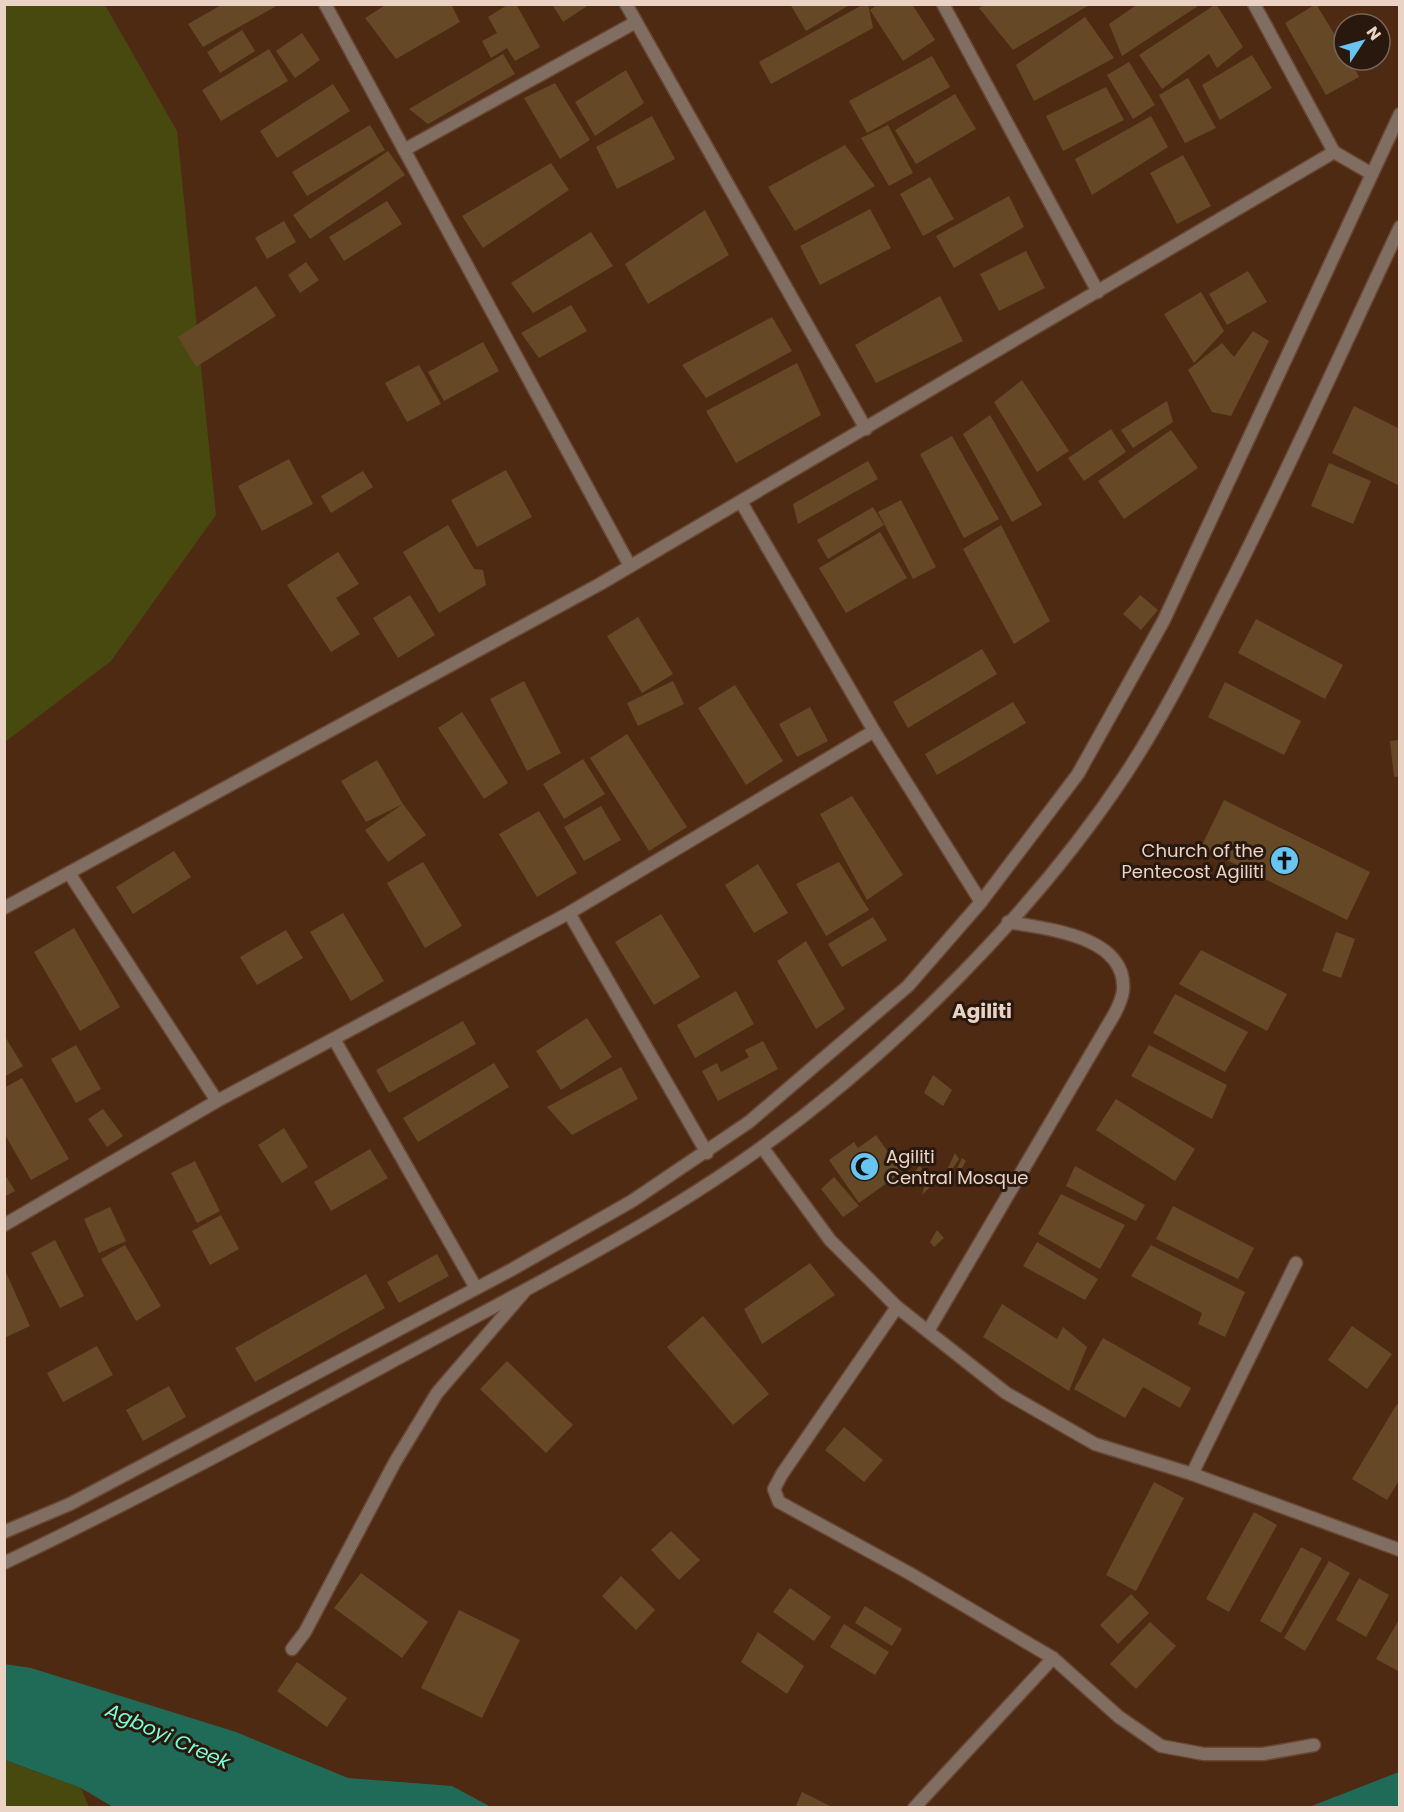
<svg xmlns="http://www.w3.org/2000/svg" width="1404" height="1812" viewBox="0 0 1404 1812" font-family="Poppins,sans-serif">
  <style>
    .green { fill: #47490f }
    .water { fill: #206b57 }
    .building { fill: #654926 }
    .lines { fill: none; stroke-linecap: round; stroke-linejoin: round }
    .minor-casing { stroke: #6a4833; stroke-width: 15 }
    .tertiary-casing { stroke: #6a4833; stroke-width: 15 }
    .minor { stroke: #806e63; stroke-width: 12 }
    .tertiary { stroke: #806e63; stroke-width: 12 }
    .labels { text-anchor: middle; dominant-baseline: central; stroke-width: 6; stroke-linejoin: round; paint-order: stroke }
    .poi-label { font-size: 18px; fill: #ead2c5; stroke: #28180e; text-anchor: end }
    .neighbourhood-label { font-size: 20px; font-weight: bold; fill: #ead2c5; stroke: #28180e }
    .water-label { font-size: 20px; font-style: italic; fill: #7afdd6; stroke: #28180e }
  </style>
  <rect width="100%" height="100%" fill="#4e2a13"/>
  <g class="green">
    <polygon points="5,5 105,5 177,131 216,515 111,661 5,742"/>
    <polygon points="4,1760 81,1788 89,1807 5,1807"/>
  </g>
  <g class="water">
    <polygon points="4,1664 31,1668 236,1732 348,1778 452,1786 491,1807 113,1807 81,1788 5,1760"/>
    <polygon points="1399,1772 1399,1807 1309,1807"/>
  </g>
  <g class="building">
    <polygon points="223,4 280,4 203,47 188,24"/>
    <polygon points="387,4 451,4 460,22 396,59 365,18"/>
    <polygon points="509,4 516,4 540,47 515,61 507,48 491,58 482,41 497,33 488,17"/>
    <polygon points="552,4 590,4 563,22"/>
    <polygon points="790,4 851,4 806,31"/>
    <polygon points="864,4 868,4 873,28 771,84 759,62"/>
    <polygon points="878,4 912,4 935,40 903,61 870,10"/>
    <polygon points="985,4 1091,4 1013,50 979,8"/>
    <polygon points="1138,4 1201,4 1122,56 1109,24"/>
    <polygon points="1216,4 1243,47 1217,68 1209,54 1162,89 1139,55"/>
    <polygon points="1316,4 1344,50 1344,60 1350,60 1359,77 1326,95 1285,23"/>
    <polygon points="1085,17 1114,58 1034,101 1016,65"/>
    <polygon points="242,30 255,51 220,73 207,52"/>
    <polygon points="302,33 320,60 295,78 276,51"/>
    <polygon points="269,49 288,81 221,121 202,90"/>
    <polygon points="503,54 515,74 428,124 409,109"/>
    <polygon points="1252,55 1272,88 1220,120 1202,85"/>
    <polygon points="932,56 950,87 867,133 849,101"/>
    <polygon points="1129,62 1155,105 1133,119 1107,75"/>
    <polygon points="626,70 644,103 595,136 575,102"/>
    <polygon points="1188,78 1216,128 1185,143 1159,95"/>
    <polygon points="555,83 590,140 560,159 524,98"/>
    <polygon points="333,84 350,111 277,158 260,131"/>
    <polygon points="1106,87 1124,120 1063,151 1046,116"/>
    <polygon points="955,94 976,129 916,164 895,130"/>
    <polygon points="652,116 675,159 617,189 596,147"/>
    <polygon points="1151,116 1168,147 1092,195 1075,159"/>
    <polygon points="370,125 385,150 307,196 292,172"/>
    <polygon points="888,125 913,173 889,186 861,138"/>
    <polygon points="845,145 875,186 795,231 768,187"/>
    <polygon points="388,151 405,175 310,239 293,215"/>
    <polygon points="1183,155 1211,206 1177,224 1150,173"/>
    <polygon points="551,163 569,190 483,248 462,216"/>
    <polygon points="930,177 954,219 923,236 900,194"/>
    <polygon points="1009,196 1024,227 954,268 936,236"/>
    <polygon points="387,201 402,224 344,261 329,237"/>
    <polygon points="870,209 891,248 820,285 800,246"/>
    <polygon points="705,210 729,255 648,304 625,264"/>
    <polygon points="284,221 296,242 267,259 255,238"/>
    <polygon points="591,232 613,266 533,313 511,283"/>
    <polygon points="1026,251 1045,288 999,311 980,274"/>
    <polygon points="306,262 319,280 300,293 288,275"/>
    <polygon points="1248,271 1267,302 1227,325 1209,294"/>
    <polygon points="256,286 276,316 196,367 178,337"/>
    <polygon points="1201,292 1224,331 1194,363 1164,314"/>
    <polygon points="940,296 963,341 876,383 855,345"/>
    <polygon points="571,305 587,331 539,358 521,333"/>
    <polygon points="772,317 792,351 706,398 682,365"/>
    <polygon points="1253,331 1269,341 1231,416 1212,412 1188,370 1222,343 1234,357"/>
    <polygon points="483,342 499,371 444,401 428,372"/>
    <polygon points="797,363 821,415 736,463 706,411"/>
    <polygon points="419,365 441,404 407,422 385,383"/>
    <polygon points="1022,380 1069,451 1037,472 994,402"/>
    <polygon points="1167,401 1173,422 1133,448 1121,430"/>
    <polygon points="1354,406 1400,429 1400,486 1332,453"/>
    <polygon points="990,415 1042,505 1012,522 963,434"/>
    <polygon points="1111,429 1126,452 1084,481 1068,458"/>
    <polygon points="1171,430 1198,468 1124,519 1098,481"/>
    <polygon points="952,436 999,519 964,538 920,454"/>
    <polygon points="289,459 313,504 262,531 238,486"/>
    <polygon points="868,461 878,479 798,524 793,504"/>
    <polygon points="1329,463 1371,481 1353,524 1311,506"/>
    <polygon points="506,470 532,517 477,547 451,500"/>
    <polygon points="363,471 373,487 331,513 321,496"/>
    <polygon points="901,500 936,567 913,579 878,512"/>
    <polygon points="873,507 884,525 828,559 817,540"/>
    <polygon points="448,525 474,569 483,570 486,585 439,613 403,552"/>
    <polygon points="1001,525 1050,621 1014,644 963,549"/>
    <polygon points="880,532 907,578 846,613 819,568"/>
    <polygon points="338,552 359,584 336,598 360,634 331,652 287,585"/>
    <polygon points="410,595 435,635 398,658 373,618"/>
    <polygon points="1140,595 1158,610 1141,630 1123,614"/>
    <polygon points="638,617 673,674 642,693 607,636"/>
    <polygon points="1256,619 1343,665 1325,699 1238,653"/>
    <polygon points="982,649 997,674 908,728 893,702"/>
    <polygon points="524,681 561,753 527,771 490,699"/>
    <polygon points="673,681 684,704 638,726 627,703"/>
    <polygon points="1225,682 1301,721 1284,755 1208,717"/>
    <polygon points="735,685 783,761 746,785 698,708"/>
    <polygon points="1013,702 1026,723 937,775 925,754"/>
    <polygon points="810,707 828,741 797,757 779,724"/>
    <polygon points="462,712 508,783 484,799 438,728"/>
    <polygon points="627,734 687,827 649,851 590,758"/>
    <polygon points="1400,740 1400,776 1394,777 1390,741"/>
    <polygon points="583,759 605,794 564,819 543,784"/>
    <polygon points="377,760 403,804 366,822 341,781"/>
    <polygon points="852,796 903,875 867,900 820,814"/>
    <polygon points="1224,800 1370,872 1347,920 1201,847"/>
    <polygon points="403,804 426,835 388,862 365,830"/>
    <polygon points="601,806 621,840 584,861 564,827"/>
    <polygon points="539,811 577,873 537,897 499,834"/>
    <polygon points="174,851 191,877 133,914 116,887"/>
    <polygon points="423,862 462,926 425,948 387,883"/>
    <polygon points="839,862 869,910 826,936 796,884"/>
    <polygon points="758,864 788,913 754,933 725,885"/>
    <polygon points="343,913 384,981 351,1001 310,932"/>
    <polygon points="661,914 700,977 654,1005 615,942"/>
    <polygon points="873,917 887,940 842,967 828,944"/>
    <polygon points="74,928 120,1007 80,1031 34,952"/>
    <polygon points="286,930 303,958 257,985 240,957"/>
    <polygon points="1336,932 1355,939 1341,978 1322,971"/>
    <polygon points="806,941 845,1009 816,1029 777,961"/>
    <polygon points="1201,950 1287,994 1267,1031 1179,984"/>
    <polygon points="736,991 754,1024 695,1058 677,1025"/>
    <polygon points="1175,994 1248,1032 1225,1072 1153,1033"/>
    <polygon points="587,1018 612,1057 561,1090 536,1051"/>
    <polygon points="463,1021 476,1044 389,1093 376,1070"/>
    <polygon points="4,1035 23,1066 4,1077"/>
    <polygon points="763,1041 778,1069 718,1101 702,1071 717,1063 721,1072 749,1057 745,1050"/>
    <polygon points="76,1045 101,1089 76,1103 51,1059"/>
    <polygon points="1149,1045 1227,1085 1212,1119 1131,1076"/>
    <polygon points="494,1063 509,1087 418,1142 403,1118"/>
    <polygon points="621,1067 638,1099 572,1135 547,1107"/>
    <polygon points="933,1075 952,1090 943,1106 924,1093"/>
    <polygon points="22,1078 69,1159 31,1180 4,1133 4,1088"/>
    <polygon points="1116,1099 1195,1149 1175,1181 1096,1130"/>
    <polygon points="103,1109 123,1136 107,1147 88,1119"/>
    <polygon points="284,1128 308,1167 282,1183 258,1145"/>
    <polygon points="876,1135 902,1172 859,1203 829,1160 854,1142 858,1148"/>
    <polygon points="370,1149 388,1178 331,1211 314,1182"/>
    <polygon points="955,1153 959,1159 947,1177 945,1174"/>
    <polygon points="962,1158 966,1161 959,1173 956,1171"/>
    <polygon points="195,1161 220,1211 197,1223 171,1173"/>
    <polygon points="920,1166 926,1172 916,1183 910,1176"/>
    <polygon points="1075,1166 1145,1205 1136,1221 1066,1186"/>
    <polygon points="4,1173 15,1191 4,1197"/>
    <polygon points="928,1175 934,1183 922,1195"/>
    <polygon points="834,1177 859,1206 843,1217 821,1189"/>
    <polygon points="1061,1194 1125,1225 1100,1269 1038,1234"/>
    <polygon points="1173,1206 1254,1248 1238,1279 1156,1239"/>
    <polygon points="110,1207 126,1241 99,1253 84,1219"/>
    <polygon points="221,1215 239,1249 210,1265 192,1231"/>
    <polygon points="937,1230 944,1238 934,1247 930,1242"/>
    <polygon points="55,1240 84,1296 60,1308 31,1253"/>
    <polygon points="1037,1242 1098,1279 1085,1300 1023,1266"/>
    <polygon points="125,1245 161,1306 136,1321 101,1259"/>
    <polygon points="1151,1245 1245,1292 1225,1337 1198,1324 1202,1313 1131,1276"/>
    <polygon points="437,1254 449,1276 399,1303 387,1282"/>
    <polygon points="810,1263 835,1295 762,1344 744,1309"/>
    <polygon points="4,1268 30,1326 4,1338"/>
    <polygon points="366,1274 385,1308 255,1382 235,1348"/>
    <polygon points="1002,1304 1057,1339 1063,1327 1087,1347 1069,1391 983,1337"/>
    <polygon points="703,1316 769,1394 733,1425 667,1347"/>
    <polygon points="1352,1326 1392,1354 1367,1389 1328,1360"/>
    <polygon points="1103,1338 1191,1388 1180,1408 1143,1387 1125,1418 1074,1389"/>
    <polygon points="97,1346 113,1375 63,1402 47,1373"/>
    <polygon points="507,1361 573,1425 546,1453 480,1389"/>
    <polygon points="169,1386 186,1417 143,1441 126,1410"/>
    <polygon points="1397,1404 1400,1405 1400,1479 1387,1500 1352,1479"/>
    <polygon points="844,1427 883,1460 864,1482 825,1450"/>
    <polygon points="1154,1482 1184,1498 1136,1591 1106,1575"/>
    <polygon points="1254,1512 1277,1525 1229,1612 1206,1599"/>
    <polygon points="671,1531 700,1560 679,1580 651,1550"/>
    <polygon points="1301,1547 1322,1558 1281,1633 1260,1621"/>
    <polygon points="1329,1561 1350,1573 1305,1651 1284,1638"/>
    <polygon points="361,1573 428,1622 402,1658 334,1608"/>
    <polygon points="621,1576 655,1610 636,1630 602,1596"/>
    <polygon points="1359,1578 1389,1595 1366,1637 1336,1620"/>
    <polygon points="790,1588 831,1617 814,1641 773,1612"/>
    <polygon points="1131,1594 1149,1613 1118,1644 1100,1625"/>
    <polygon points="865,1606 902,1629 892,1646 855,1623"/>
    <polygon points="459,1610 520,1640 482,1718 421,1688"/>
    <polygon points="1400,1618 1400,1672 1376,1659"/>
    <polygon points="1150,1622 1176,1646 1136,1689 1110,1664"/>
    <polygon points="844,1624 889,1652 875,1675 830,1647"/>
    <polygon points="758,1632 804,1666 787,1694 741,1662"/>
    <polygon points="297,1662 347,1698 327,1727 277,1691"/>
    <polygon points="802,1792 834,1808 795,1808"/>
  </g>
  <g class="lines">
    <defs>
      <g id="minor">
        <polyline points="325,4 630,566"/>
        <polyline points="626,4 866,429"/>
        <polyline points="943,4 1098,292"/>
        <polyline points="1254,4 1334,152"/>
        <polyline points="404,150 636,22"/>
        <polyline points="741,502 874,731 981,902"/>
        <polyline points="69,873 217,1101"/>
        <polyline points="4,908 600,584 1334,152 1372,174"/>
        <polyline points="569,913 707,1153"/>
        <polyline points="334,1039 476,1288"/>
        <polyline points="762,1147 830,1240 897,1307 1006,1393 1095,1444 1192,1474 1400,1550"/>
        <polyline points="4,1225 217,1101 569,913 874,731"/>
        <polyline points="897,1307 782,1474 774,1489 779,1502 909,1573 1053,1658 1119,1717 1161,1746 1204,1754 1263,1754 1314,1745"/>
        <path d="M928,1331L1115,1013C1118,1007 1122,998 1123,991C1128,936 1047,929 1008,922"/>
        <polyline points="1192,1474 1296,1263"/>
        <polyline points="292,1649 305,1632 395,1462 437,1393 524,1292"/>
        <polyline points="914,1808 1053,1658"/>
      </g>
      <g id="tertiary">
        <polyline points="4,1532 70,1504 511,1270 632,1201 749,1122 908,986 981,902 1078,774 1164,620 1400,114"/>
        <path d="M4,1563C141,1498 273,1426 406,1354C526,1289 651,1227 762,1147C894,1052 1035,911 1125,775C1164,716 1195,653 1227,590C1288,471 1343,348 1400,227"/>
      </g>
    </defs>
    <use href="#minor" class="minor-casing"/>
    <use href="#tertiary" class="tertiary-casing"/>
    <use href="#minor" class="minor"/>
    <use href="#tertiary" class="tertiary"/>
  </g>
  <defs>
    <symbol id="church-disc" viewBox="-11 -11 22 22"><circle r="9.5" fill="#68c4f0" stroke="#28180e"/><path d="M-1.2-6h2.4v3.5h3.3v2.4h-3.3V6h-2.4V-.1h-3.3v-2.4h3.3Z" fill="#111"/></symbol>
    <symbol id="mosque-disc" viewBox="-11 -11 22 22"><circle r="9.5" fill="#68c4f0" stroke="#28180e"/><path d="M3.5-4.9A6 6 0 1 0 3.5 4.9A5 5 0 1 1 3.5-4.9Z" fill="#111"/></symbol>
  </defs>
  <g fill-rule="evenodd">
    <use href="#church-disc" x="1268" y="844" width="33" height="33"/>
    <use href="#mosque-disc" x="848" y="1150" width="33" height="33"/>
  </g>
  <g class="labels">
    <g class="poi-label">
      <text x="1264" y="850">Church of the<tspan x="1264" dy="21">Pentecost Agiliti</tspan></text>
      <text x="886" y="1156" text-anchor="start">Agiliti<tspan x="886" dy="21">Central Mosque</tspan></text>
    </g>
    <g class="neighbourhood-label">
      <text x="982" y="1011">Agiliti</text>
    </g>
    <g class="water-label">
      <text transform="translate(168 1736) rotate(24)">Agboyi Creek</text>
    </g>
  </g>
  <rect width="1404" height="1812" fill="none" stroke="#ead2c5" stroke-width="12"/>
  <g transform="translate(1362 42) rotate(54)"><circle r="28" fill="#28180e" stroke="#766257" stroke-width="1.5"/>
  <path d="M0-4.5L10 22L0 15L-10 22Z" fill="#68c4f0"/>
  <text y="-9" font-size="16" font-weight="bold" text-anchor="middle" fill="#ead2c5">N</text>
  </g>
</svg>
